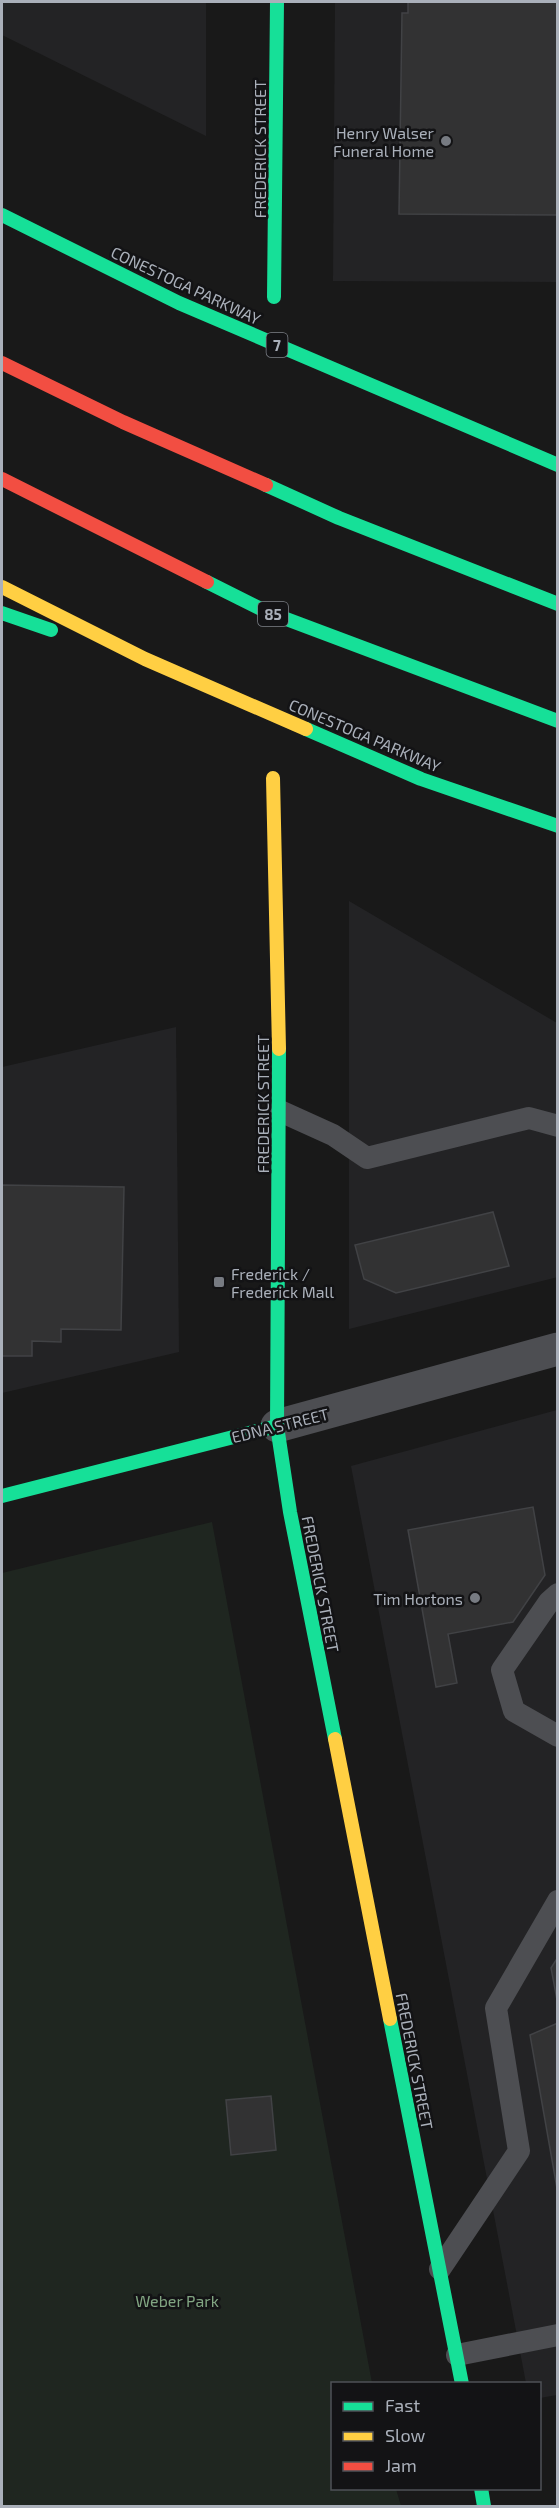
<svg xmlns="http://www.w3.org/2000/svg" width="559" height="2508" viewBox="0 0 559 2508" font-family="'Exo 2',sans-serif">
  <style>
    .built { fill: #232325 }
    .green { fill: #1f2620 }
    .building { fill: #323233; stroke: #414245; stroke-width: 1.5 }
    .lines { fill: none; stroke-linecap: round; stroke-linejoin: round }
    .lane { stroke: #4d4e52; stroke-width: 22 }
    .street { stroke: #4d4e52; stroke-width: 33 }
    .fast { stroke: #16e098; stroke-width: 14 }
    .slow { stroke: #ffcf43; stroke-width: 14 }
    .jam { stroke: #f24e42; stroke-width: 14 }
    .poi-dot { fill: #777b82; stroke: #131315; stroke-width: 2 }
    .labels { text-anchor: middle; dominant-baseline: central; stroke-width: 5; stroke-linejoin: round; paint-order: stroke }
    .shield { fill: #131315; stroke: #7d8188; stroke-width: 1.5 }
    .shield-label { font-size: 15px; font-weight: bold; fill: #aab0ba }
    .poi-label { font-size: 16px; fill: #aab0ba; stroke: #131315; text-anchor: end }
    .street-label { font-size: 16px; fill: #aab0ba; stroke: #131315 }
    .park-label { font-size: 16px; fill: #81a582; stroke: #131315 }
  </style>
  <rect width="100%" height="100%" fill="#191919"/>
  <g class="built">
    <polygon points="2,2 206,2 206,136 2,35"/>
    <polygon points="335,2 557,2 557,282 333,281"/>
    <polygon points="349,901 557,1023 558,1277 349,1329"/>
    <polygon points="176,1027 179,1352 2,1393 2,1067"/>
    <polygon points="557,1410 557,2395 540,2398 540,2384 526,2383 351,1466"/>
  </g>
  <polygon class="green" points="212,1522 372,2383 332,2384 332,2488 396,2489 401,2506 2,2506 2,1573"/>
  <g class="building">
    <polygon points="408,2 558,2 558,215 399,214 402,13 408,13"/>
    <polygon points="2,1185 124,1187 121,1330 61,1329 61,1342 32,1341 32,1356 2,1356"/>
    <polygon points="493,1212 509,1266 396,1293 364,1279 355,1245"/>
    <polygon points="533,1507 545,1575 513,1622 448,1634 457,1683 436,1687 408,1530"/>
    <polygon points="558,1957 558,2005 551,1968"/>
    <polygon points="558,2023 558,2194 530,2035"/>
    <polygon points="271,2096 276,2150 231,2155 226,2100"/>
  </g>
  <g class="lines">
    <g class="lane">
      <polyline points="280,1111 333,1135 367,1158 529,1118 558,1126"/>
      <polyline points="558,1594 549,1602 502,1670 514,1711 558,1736"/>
      <polyline points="440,2269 519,2151 496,2008 558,1901"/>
      <polyline points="457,2355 558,2335"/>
    </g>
    <polyline class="street" points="277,1426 558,1349"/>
    <g class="fast">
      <polyline points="2,215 179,303 558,465"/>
      <polyline points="274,297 277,2"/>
      <polyline points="266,485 339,518 558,604"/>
      <polyline points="207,582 265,611 558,721"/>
      <polyline points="2,613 51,630"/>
      <polyline points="306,729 421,779 558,826"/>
      <polyline points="279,1049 277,1426 290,1512 335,1739"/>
      <polyline points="2,1496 277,1426"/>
      <polyline points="390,2019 462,2384"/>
      <polyline points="481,2488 484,2506"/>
    </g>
    <g class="slow">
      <polyline points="2,587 145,659 306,729"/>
      <polyline points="273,778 279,1049"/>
      <polyline points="335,1739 390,2019"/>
    </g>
    <g class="jam">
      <polyline points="2,363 123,422 266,485"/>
      <polyline points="2,479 207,582"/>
    </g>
  </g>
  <g class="poi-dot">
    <circle cx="446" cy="141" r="6"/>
    <rect x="213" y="1276" width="12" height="12" rx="3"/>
    <circle cx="475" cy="1598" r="6"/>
  </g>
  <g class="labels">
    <g class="shield">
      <rect x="266.5" y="333" width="21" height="24" rx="4.5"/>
      <rect x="258" y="602" width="30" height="24" rx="4.5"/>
    </g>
    <g class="shield-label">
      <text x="277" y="345">7</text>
      <text x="273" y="614">85</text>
    </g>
    <g class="poi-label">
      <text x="434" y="132">Henry Walser<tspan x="434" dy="18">Funeral Home</tspan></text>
      <text x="231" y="1273" text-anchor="start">Frederick /<tspan x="231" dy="18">Frederick Mall</tspan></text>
      <text x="463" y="1598">Tim Hortons</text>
    </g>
    <g class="street-label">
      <text transform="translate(259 149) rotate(-90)">FREDERICK STREET</text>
      <text transform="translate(186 285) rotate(25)">CONESTOGA PARKWAY</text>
      <text transform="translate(365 735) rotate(23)">CONESTOGA PARKWAY</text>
      <text transform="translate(262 1104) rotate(-90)">FREDERICK STREET</text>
      <text transform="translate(280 1425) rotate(-14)">EDNA STREET</text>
      <text transform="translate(321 1584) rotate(79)">FREDERICK STREET</text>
      <text transform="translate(415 2061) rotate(79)">FREDERICK STREET</text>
    </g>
    <g class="park-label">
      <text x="177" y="2300">Weber Park</text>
    </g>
  </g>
  <rect width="559" height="2508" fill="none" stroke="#aab0ba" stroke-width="6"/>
  <rect x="331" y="2382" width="210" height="108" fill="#131315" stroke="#4f5257" stroke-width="1.5"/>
  <rect x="343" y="2402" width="30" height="9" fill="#16e098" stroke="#4f5257" stroke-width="1.5"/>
  <text x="385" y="2412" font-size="18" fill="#aab0ba">Fast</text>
  <rect x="343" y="2432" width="30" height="9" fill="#ffcf43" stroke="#4f5257" stroke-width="1.5"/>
  <text x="385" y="2442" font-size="18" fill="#aab0ba">Slow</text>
  <rect x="343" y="2462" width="30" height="9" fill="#f24e42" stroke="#4f5257" stroke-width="1.5"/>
  <text x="385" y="2472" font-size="18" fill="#aab0ba">Jam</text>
</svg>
